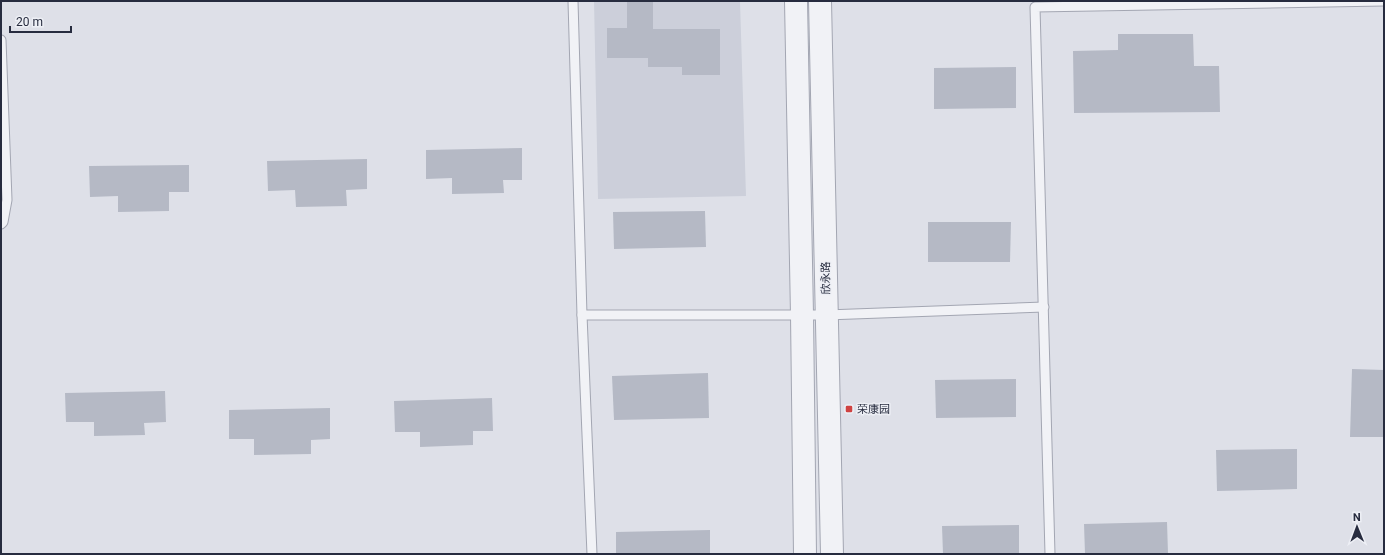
<svg xmlns="http://www.w3.org/2000/svg" width="1385" height="555" viewBox="0 0 1385 555" font-family="Roboto,'Noto Sans SC',sans-serif">
  <style>
    .built { fill: #cccfda }
    .building { fill: #b5b9c5 }
    .lines { fill: none; stroke-linecap: round; stroke-linejoin: round }
    .service-casing { stroke: #a3a6b2; stroke-width: 11 }
    .tertiary-casing { stroke: #a3a6b2; stroke-width: 24 }
    .service { stroke: #f1f2f6; stroke-width: 9 }
    .tertiary { stroke: #f1f2f6; stroke-width: 22 }
    .poi-dot { fill: #cf4241; stroke: #edeff5; stroke-width: 1.5 }
    .labels { text-anchor: middle; dominant-baseline: central; stroke-width: 3; stroke-linejoin: round; paint-order: stroke }
    .street-label { font-size: 11px; fill: #272c3f; stroke: #edeff5 }
    .poi-label { font-size: 11px; fill: #272c3f; stroke: #edeff5; text-anchor: start }
  </style>
  <rect width="100%" height="100%" fill="#dee0e8"/>
  <polygon class="built" points="594,1 740,1 746,196 598,199"/>
  <g class="building">
    <polygon points="627,1 653,1 653,29 720,29 720,75 682,75 682,67 648,67 648,58 607,58 607,28 627,28"/>
    <polygon points="1118,34 1193,34 1194,66 1219,66 1220,112 1074,113 1073,51 1118,50"/>
    <polygon points="1016,67 1016,108 934,109 934,68"/>
    <polygon points="522,148 522,180 503,180 504,193 452,194 452,178 426,179 426,150"/>
    <polygon points="367,159 367,189 346,190 347,206 296,207 295,190 268,191 267,161"/>
    <polygon points="189,165 189,192 169,192 169,211 118,212 118,196 90,197 89,166"/>
    <polygon points="705,211 706,247 614,249 613,212"/>
    <polygon points="928,222 1011,222 1010,262 928,262"/>
    <polygon points="1352,369 1384,370 1384,437 1350,437"/>
    <polygon points="708,373 709,418 614,420 612,376"/>
    <polygon points="1016,379 1016,417 936,418 935,380"/>
    <polygon points="165,391 166,422 144,423 145,435 94,436 94,422 66,422 65,393"/>
    <polygon points="492,398 493,431 473,431 473,445 420,447 420,432 395,432 394,401"/>
    <polygon points="330,408 330,439 311,440 311,454 254,455 254,439 229,439 229,410"/>
    <polygon points="1297,449 1297,489 1217,491 1216,450"/>
    <polygon points="1167,522 1168,554 1085,554 1084,524"/>
    <polygon points="1019,525 1019,554 943,554 942,526"/>
    <polygon points="710,530 710,554 616,554 616,532"/>
  </g>
  <g class="lines">
    <defs>
      <g id="service">
        <polyline points="573,1 582,315 592,554"/>
        <polyline points="1,40 7,200 3,222 1,224"/>
        <polyline points="582,315 826,315 1044,307"/>
        <polyline points="1050,554 1035,7 1384,1"/>
      </g>
      <g id="tertiary">
        <polyline points="796,1 802,315 805,554"/>
        <polyline points="820,1 832,554"/>
      </g>
    </defs>
    <use href="#service" class="service-casing"/>
    <use href="#tertiary" class="tertiary-casing"/>
    <use href="#service" class="service"/>
    <use href="#tertiary" class="tertiary"/>
  </g>
  <rect class="poi-dot" x="845" y="405" width="8" height="8" rx="2"/>
  <g class="labels">
    <g class="street-label">
      <text transform="translate(826 278) rotate(-91)">欣永路</text>
    </g>
    <g class="poi-label">
      <text x="857" y="409">荣康园</text>
    </g>
  </g>
  <rect width="1385" height="555" fill="none" stroke="#272c3f" stroke-width="4"/>
  <g transform="translate(1357 527) rotate(359)" stroke="#edeff5" stroke-width="3" paint-order="stroke">
  <path d="M0-3L7 15L0 10L-7 15Z" fill="#272c3f"/>
  <text y="-6" font-size="11" font-weight="bold" text-anchor="middle" fill="#272c3f">N</text>
  </g>
  <path d="M10 26v6h61v-6" fill="none" stroke="#272c3f" stroke-width="2"/>
  <text x="16" y="26" font-size="12" fill="#272c3f" stroke="#edeff5" stroke-width="3" paint-order="stroke">20 m</text>
</svg>
